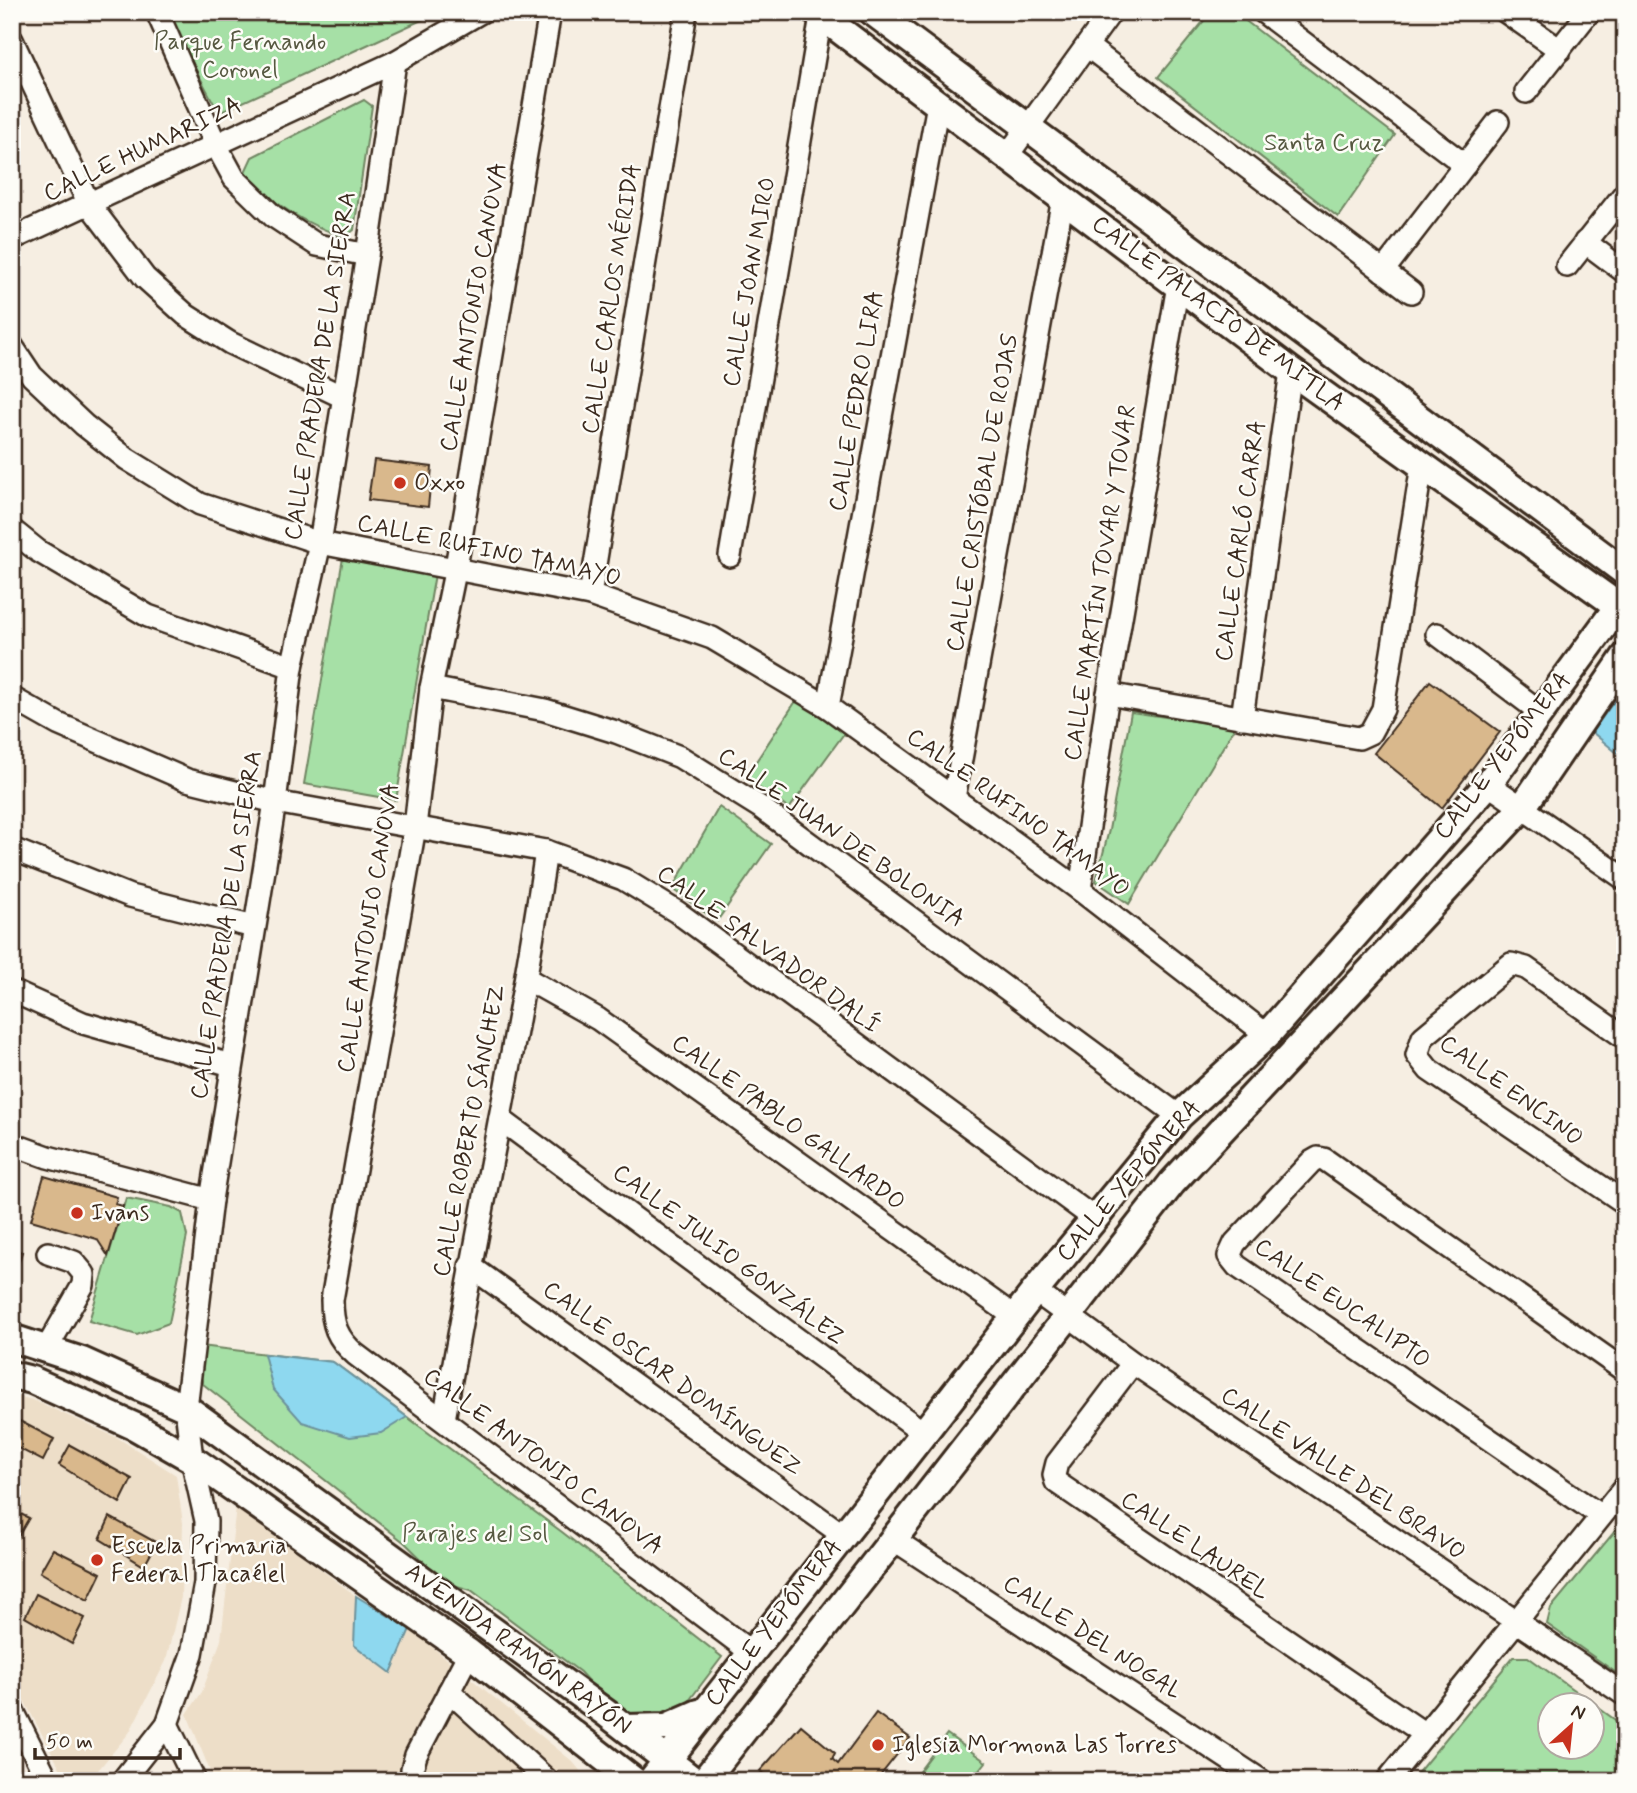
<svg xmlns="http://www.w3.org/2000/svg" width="1637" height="1793" viewBox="0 0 1637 1793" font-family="Mynerve,sans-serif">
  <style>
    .built { fill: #eddec8 }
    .green { fill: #a6e0a6; stroke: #708562; stroke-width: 2; fill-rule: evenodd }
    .water { fill: #8ed8ef; stroke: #6d929b; stroke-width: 2 }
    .building { fill: #d9b88c; stroke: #3b2a1e; stroke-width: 2 }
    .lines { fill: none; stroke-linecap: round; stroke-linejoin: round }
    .minor-casing { stroke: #3b2a1e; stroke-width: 26 }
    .major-casing { stroke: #3b2a1e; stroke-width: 32 }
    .minor { stroke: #fdfcf7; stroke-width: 21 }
    .major { stroke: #fdfcf7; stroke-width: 26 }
    .poi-dot { fill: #c8321e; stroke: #fdfcf7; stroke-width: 2.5 }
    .labels { text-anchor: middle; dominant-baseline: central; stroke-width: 5; stroke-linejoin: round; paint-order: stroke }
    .park-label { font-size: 24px; fill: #565840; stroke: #fdfcf7 }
    .street-label { font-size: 24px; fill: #3b2a1e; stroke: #fdfcf7 }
    .poi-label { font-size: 24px; fill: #3b2a1e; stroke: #fdfcf7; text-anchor: start }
  </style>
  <rect width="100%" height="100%" fill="#f6eee2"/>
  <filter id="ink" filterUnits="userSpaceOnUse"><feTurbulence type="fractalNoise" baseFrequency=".0143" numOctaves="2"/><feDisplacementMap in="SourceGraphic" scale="14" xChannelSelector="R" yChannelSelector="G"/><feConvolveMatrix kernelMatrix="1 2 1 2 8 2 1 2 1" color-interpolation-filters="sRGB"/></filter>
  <g filter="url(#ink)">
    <g class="built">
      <polygon points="12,1395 33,1400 118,1438 176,1475 183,1523 181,1597 166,1661 129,1733 89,1781 67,1781 12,1678"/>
      <polygon points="236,1506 356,1596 354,1645 391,1672 410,1629 572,1761 589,1781 214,1781 187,1714 202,1692 221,1640"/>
    </g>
    <g class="green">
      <polygon points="165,12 439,12 219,113"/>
      <polygon points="1211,12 1234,12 1395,135 1338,217 1158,77"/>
      <path d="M364,100L372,106L354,230L345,237C307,225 271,204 245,172L252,157Z"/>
      <polygon points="343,558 435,574 396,800 304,784"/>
      <polygon points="800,695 848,728 789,809 745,778"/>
      <polygon points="1131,712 1235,727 1129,904 1096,881 1109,830"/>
      <polygon points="719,807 771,844 717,921 672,889"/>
      <polygon points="126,1198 171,1207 182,1213 187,1236 169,1323 137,1335 89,1321"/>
      <polygon points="201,1346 333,1362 562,1532 722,1657 679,1714 642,1725 616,1712 580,1672 471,1590 446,1583 405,1543 203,1384 196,1361"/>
      <polygon points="1625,1519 1625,1679 1547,1624 1551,1608"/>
      <path d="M1513,1657H1528L1625,1727V1781H1411ZM1550,1706H1592V1748H1550Z"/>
      <polygon points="947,1734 986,1762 971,1781 912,1781"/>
    </g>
    <g class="water">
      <polygon points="1620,693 1625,693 1625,751 1617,753 1592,732"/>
      <polygon points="264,1354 333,1362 407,1417 381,1433 350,1437 302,1422 273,1389"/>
      <polygon points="356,1596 410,1629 391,1673 354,1645"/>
    </g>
    <g class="building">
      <polygon points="374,460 432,467 428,507 368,500"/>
      <polygon points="1430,681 1500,732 1442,808 1374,753"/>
      <polygon points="44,1176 117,1197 115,1204 123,1206 108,1256 97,1239 31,1220"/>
      <polygon points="12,1249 22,1252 13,1282 12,1282"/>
      <polygon points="12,1417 54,1439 43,1461 12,1445"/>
      <polygon points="70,1445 132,1479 120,1503 59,1465"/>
      <polygon points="12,1510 29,1518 12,1547"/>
      <polygon points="110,1517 157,1543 144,1566 100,1539"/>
      <polygon points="53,1549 101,1573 88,1600 40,1572"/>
      <polygon points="36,1594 85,1618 72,1644 25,1617"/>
      <polygon points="876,1713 910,1738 876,1781 825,1781 815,1774 810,1781 772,1781 760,1771 801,1725 835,1753 832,1759 838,1764"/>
    </g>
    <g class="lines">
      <defs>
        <g id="minor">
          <polyline points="157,12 216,145 234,178 273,216 317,245 367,255"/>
          <path d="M550,12L456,567L431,688L415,827L332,1300C332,1325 337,1338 355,1354L752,1653"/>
          <polyline points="1263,12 1465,165"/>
          <polyline points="1506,12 1560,50"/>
          <polyline points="12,40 89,204 145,278 186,315 230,343 343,397"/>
          <polyline points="1087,46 1411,292"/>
          <polyline points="1526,92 1589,12"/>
          <polyline points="1007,156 1111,12"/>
          <polyline points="12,239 395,62 481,12"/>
          <polyline points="1585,242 1625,272"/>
          <polyline points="1567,266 1625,193"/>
          <polyline points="1383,271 1498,122"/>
          <polyline points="12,346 32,376 84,425 127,459 200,504 320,543 590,595 712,638 828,707 1080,890 1267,1035"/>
          <polyline points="12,530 38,551 148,616 292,667"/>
          <polyline points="730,556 821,16"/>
          <polyline points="590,595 686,12"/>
          <polyline points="1437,634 1539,711"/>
          <polyline points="431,688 545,710 616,732 680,757 760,807 1179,1116"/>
          <polyline points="1108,694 1359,738 1370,733 1383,709 1422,465"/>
          <polyline points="12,698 58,724 187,780 275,802 546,851 623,879 677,912 1095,1219"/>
          <polyline points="828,707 938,104"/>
          <polyline points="1242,718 1291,371"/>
          <polyline points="1488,784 1625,879"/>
          <polyline points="954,798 1063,198"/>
          <polyline points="12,849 130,896 254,927"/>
          <polyline points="1080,890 1108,694 1178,285"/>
          <polyline points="527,979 598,1019 1015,1317"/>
          <polyline points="12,991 83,1023 231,1065"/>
          <polyline points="1625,1038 1526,968 1511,964 1423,1037 1417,1055 1429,1070 1625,1203"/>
          <polyline points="500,1119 924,1433"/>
          <polyline points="12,1144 48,1157 211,1200"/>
          <polyline points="470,1266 843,1535"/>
          <polyline points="1035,1291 1133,1363 1625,1695"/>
          <polyline points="47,1348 83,1285 84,1274 74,1262 48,1253"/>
          <polyline points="1133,1363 1057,1463 1054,1475 1056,1482 1425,1734"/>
          <path d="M444,1420C476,1230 518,1042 546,851"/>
          <polyline points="1601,1516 1237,1266 1229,1256 1235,1243 1311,1162 1318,1158 1324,1159 1625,1371"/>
          <polyline points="893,1539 1262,1781"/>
          <polyline points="449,1691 548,1781"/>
          <polyline points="12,1709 48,1781"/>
          <polyline points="167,1724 195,1781"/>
          <polyline points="122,1781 167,1724 192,1654 205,1583 206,1521 192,1459 186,1408 211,1200 275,802 292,667 320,543 367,255 395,62"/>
          <polyline points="414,1781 412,1769 416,1755 469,1653"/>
          <polyline points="1387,1781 1625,1487"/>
        </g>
        <g id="major">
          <polyline points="816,12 1291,371 1625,611"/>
          <polyline points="873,12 1625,572"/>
          <polyline points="12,1338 82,1361 186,1408 606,1713 694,1781"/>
          <polyline points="12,1375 32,1380 136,1427 192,1459 469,1653 634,1781"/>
          <polyline points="626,1728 667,1727 699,1713"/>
          <polyline points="651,1781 1035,1291 1179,1116 1267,1035 1488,784 1625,597"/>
          <polyline points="704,1781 1172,1183 1522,808 1625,657"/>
        </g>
      </defs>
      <use href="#minor" class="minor-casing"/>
      <use href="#major" class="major-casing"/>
      <use href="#minor" class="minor"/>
      <use href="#major" class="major"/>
    </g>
  </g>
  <g class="poi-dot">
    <circle cx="400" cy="483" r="7"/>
    <circle cx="77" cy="1213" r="7"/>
    <circle cx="97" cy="1560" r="7"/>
    <circle cx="878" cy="1745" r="7"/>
  </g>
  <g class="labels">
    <g class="park-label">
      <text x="240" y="42">Parque Fernando<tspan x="240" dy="28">Coronel</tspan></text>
      <text x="1324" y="143">Santa Cruz</text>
      <text x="475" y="1534">Parajes del Sol</text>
    </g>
    <g class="street-label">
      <text transform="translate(143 150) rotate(-25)">CALLE HUMARIZA</text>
      <text transform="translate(750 282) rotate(-80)">CALLE JOAN MIRO</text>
      <text transform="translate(612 299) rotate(-81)">CALLE CARLOS MÉRIDA</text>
      <text transform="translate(474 307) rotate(-80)">CALLE ANTONIO CANOVA</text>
      <text transform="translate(1218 314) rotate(37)">CALLE PALACIO DE MITLA</text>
      <text transform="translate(321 366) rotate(-81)">CALLE PRADERA DE LA SIERRA</text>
      <text transform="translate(857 401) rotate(-80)">CALLE PEDRO LIRA</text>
      <text transform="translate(983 493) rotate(-80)">CALLE CRISTÓBAL DE ROJAS</text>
      <text transform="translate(1241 541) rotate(-82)">CALLE CARLÓ CARRA</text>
      <text transform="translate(489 551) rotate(12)">CALLE RUFINO TAMAYO</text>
      <text transform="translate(1101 583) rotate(-81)">CALLE MARTÍN TOVAR Y TOVAR</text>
      <text transform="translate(1503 756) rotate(-52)">CALLE YEPÓMERA</text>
      <text transform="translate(1018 813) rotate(36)">CALLE RUFINO TAMAYO</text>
      <text transform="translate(841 838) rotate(35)">CALLE JUAN DE BOLONIA</text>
      <text transform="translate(227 925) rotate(-81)">CALLE PRADERA DE LA SIERRA</text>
      <text transform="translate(369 928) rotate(-81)">CALLE ANTONIO CANOVA</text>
      <text transform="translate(768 950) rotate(36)">CALLE SALVADOR DALÍ</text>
      <text transform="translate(1511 1091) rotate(36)">CALLE ENCINO</text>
      <text transform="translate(788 1123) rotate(36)">CALLE PABLO GALLARDO</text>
      <text transform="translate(470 1131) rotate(-79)">CALLE ROBERTO SÁNCHEZ</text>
      <text transform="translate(1129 1181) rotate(-49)">CALLE YEPÓMERA</text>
      <text transform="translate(728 1255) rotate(37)">CALLE JULIO GONZÁLEZ</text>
      <text transform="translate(1342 1304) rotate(35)">CALLE EUCALIPTO</text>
      <text transform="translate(672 1379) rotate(36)">CALLE OSCAR DOMÍNGUEZ</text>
      <text transform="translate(543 1462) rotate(37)">CALLE ANTONIO CANOVA</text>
      <text transform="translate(1343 1474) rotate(34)">CALLE VALLE DEL BRAVO</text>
      <text transform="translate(1195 1546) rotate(34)">CALLE LAUREL</text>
      <text transform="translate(774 1623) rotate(-52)">CALLE YEPÓMERA</text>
      <text transform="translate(1092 1638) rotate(33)">CALLE DEL NOGAL</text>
      <text transform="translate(518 1649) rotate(36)">AVENIDA RAMÓN RAYÓN</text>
    </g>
    <g class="poi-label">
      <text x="414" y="483">Oxxo</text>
      <text x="91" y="1213">Ivans</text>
      <text x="111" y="1546">Escuela Primaria<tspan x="111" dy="28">Federal Tlacaélel</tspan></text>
      <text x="892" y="1745">Iglesia Mormona Las Torres</text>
    </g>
  </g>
  <rect width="1637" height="1793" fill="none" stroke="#fdfcf7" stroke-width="42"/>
  <rect x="21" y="21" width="1595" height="1751" fill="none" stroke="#3b2a1e" stroke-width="2.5" filter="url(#ink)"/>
  <g transform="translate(1571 1726) rotate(27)"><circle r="33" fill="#fdfcf7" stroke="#afa8a0" stroke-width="2"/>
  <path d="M0-5L12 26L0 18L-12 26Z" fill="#c8321e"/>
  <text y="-10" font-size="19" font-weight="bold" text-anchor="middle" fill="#3b2a1e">N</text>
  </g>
  <path d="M35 1748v10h145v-10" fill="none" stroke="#3b2a1e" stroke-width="3.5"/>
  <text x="46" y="1748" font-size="21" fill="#3b2a1e" stroke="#fdfcf7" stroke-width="5" paint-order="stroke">50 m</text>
</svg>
